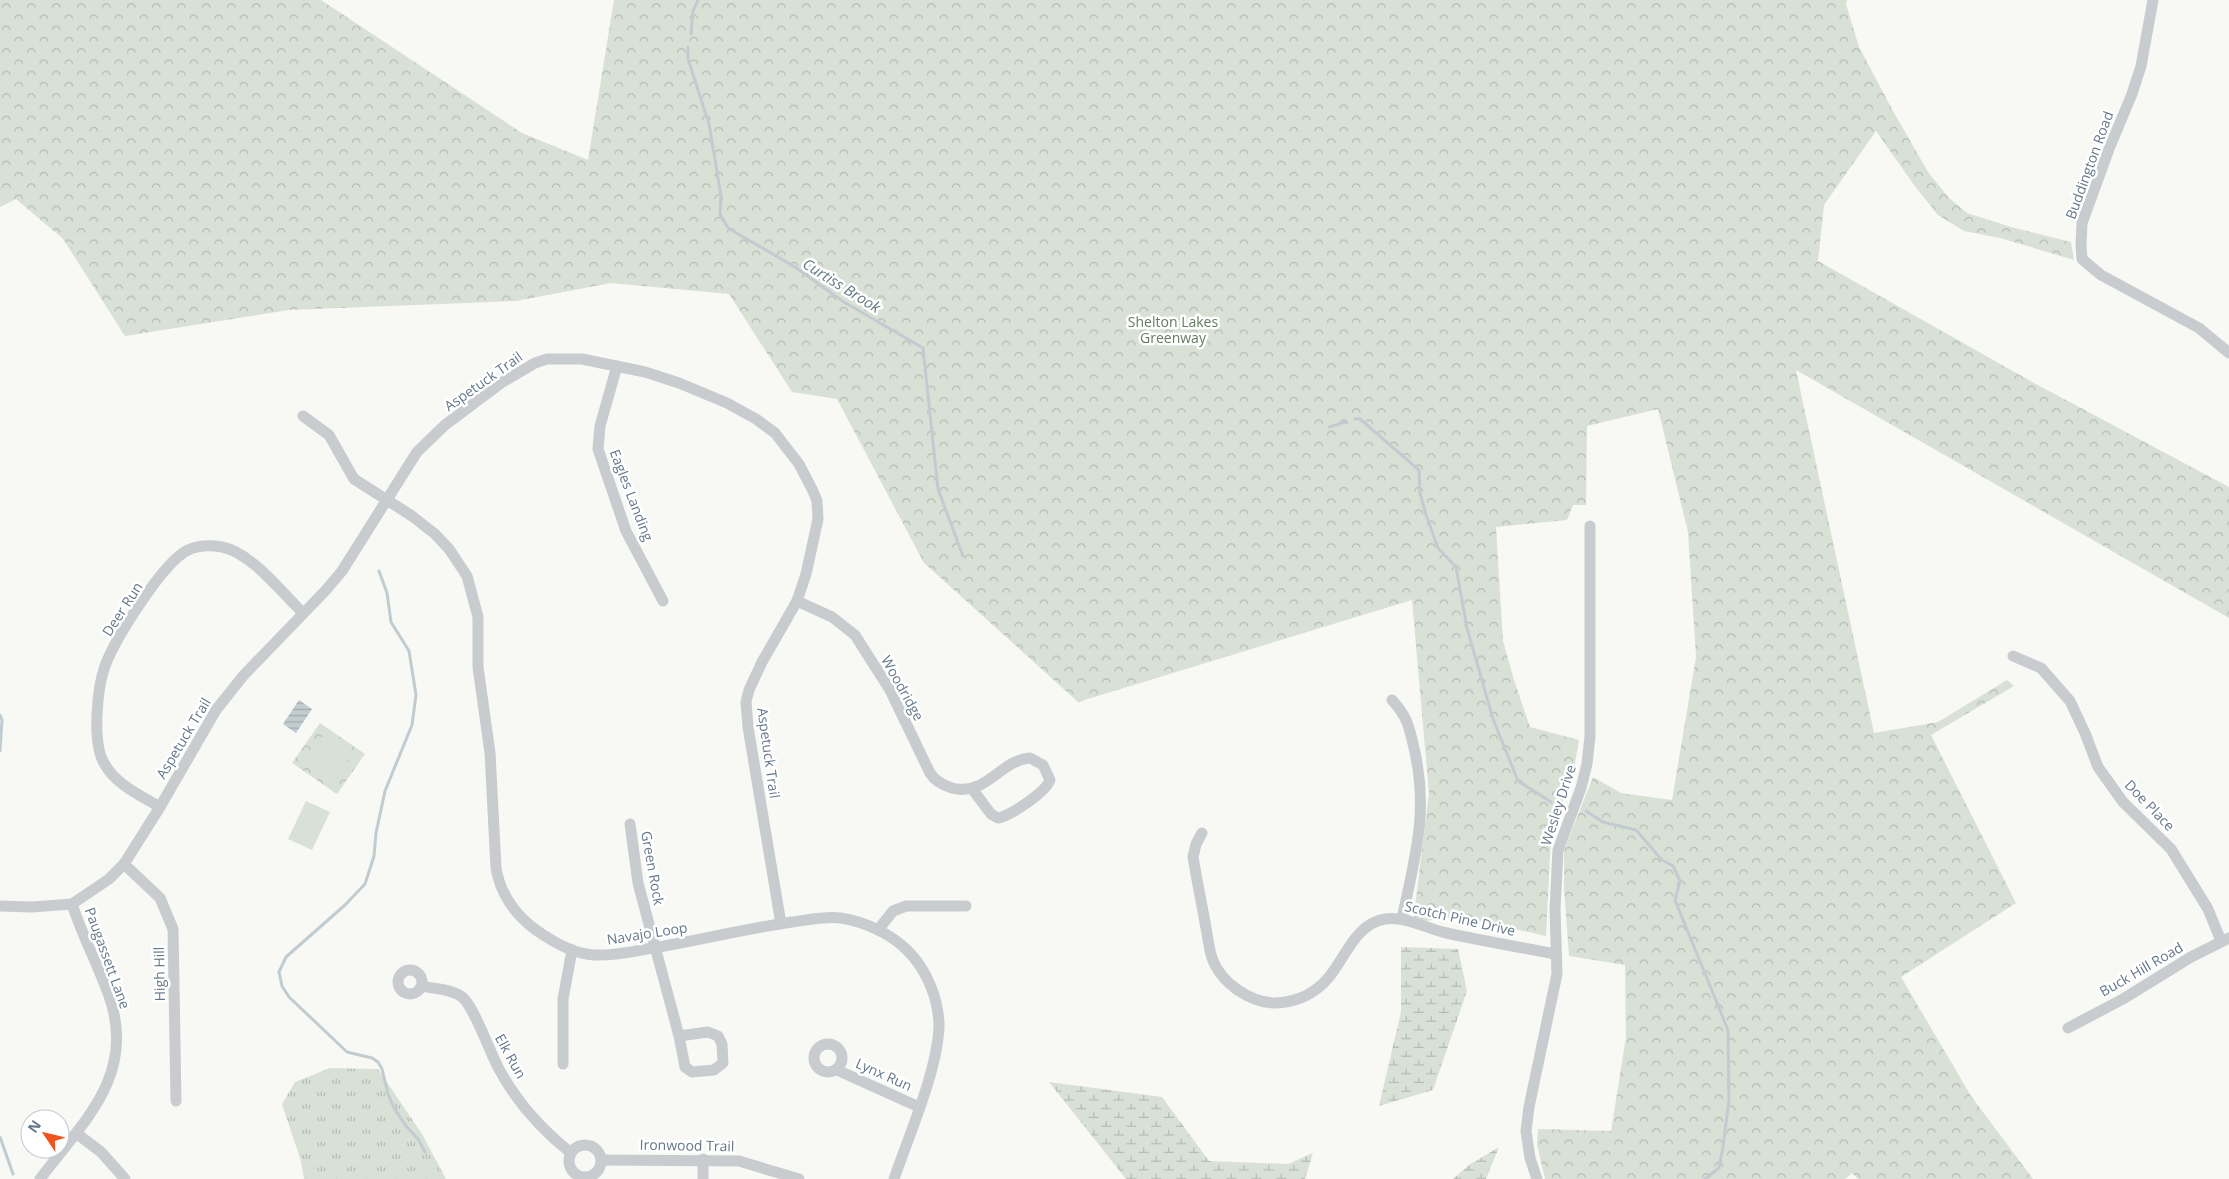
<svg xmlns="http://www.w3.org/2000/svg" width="2229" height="1179" viewBox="0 0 2229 1179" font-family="'Open Sans',sans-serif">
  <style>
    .grass { fill: url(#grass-tufts) }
    .wetland { fill: url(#wetland-marsh) }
    .park { fill: url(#park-crowns) }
    .garden { fill: #d9e1d6 }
    .water { fill: url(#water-rules) }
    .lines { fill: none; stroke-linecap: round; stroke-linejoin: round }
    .stream { stroke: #c1ccd1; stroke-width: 3 }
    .minor { stroke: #c8cccf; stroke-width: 11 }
    .labels { text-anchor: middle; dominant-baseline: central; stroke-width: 5; stroke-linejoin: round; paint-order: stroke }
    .street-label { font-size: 14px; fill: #657889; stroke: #fff }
    .park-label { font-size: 14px; fill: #657a60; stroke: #fff }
    .water-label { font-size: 15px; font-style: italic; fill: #617a84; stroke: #fff }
  </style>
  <defs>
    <pattern id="grass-tufts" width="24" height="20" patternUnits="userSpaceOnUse" patternTransform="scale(1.25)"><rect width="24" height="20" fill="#d9e1d6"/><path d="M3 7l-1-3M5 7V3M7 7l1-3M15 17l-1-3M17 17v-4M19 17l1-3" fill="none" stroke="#b4bbb3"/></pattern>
    <pattern id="wetland-marsh" width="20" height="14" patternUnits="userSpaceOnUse" patternTransform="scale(1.25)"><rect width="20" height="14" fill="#d9e1d6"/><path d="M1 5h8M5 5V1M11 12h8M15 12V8" fill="none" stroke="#b4bbb3"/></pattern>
    <pattern id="park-crowns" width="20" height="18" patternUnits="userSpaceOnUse" patternTransform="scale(1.25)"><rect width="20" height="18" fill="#d9e1d6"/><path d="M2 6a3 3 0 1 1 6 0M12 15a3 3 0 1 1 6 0" fill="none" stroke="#b4bbb3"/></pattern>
    <pattern id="water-rules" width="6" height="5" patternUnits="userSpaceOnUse" patternTransform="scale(1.25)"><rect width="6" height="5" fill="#c1ccd1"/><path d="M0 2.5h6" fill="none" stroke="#a0aaaf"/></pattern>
  </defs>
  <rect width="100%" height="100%" fill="#f8f8f5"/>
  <polygon class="grass" points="330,1068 378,1069 422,1134 446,1179 304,1179 301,1161 282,1104 295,1082"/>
  <g class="wetland">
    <polygon points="1401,947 1458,949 1467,991 1433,1090 1379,1106 1401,1012"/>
    <polygon points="1049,1082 1162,1097 1209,1161 1288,1164 1313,1153 1305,1179 1126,1179"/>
    <polygon points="1499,1147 1486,1179 1453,1179 1469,1165"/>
  </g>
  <g class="park">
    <polygon points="0,0 321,0 522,133 588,160 614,0 1847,0 1846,4 1859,47 1893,111 1928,172 1949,198 1967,213 2011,227 2071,242 2074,260 2000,238 1964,231 1938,215 1914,185 1876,131 1824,205 1818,261 2034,383 2229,487 2229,618 1796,370 1874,733 1938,722 2007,680 2014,686 1931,735 2016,903 1901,977 1971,1096 2033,1179 1858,1179 1852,1173 1845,1179 1545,1179 1537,1145 1538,1129 1611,1131 1626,1037 1625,965 1569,956 1564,888 1564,850 1593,777 1621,793 1672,800 1696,657 1688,532 1658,409 1587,426 1586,505 1573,505 1567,520 1496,527 1503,641 1514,680 1530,727 1579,740 1574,769 1551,836 1546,936 1459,916 1413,923 1429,793 1412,600 1078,702 924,563 837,399 792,392 729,294 611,283 516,301 289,310 125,336 63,239 16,199 0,207"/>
    <polygon points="320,723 365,754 337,794 292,763"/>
  </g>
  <g class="garden">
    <polygon points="325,733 353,752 344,765 316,746"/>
    <polygon points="312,750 341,769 332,782 304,763"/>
    <polygon points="306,801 330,812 312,850 288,839"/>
  </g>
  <polygon class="water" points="299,700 312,709 296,733 283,724"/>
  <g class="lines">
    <g class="stream">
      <polyline points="691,34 693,11 698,0"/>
      <polyline points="688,47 688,59 709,124 721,196 720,214 728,228 795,267 844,302 923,348 938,489 963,556"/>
      <polyline points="1355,419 1360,419 1419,470 1420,493 1426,515 1438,548 1456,567 1467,628 1493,719 1518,781 1551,802"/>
      <polyline points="1329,427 1346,422"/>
      <polyline points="379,571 387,593 391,622 409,651 416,695 412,725 385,791 376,833 374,856 365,884 345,905 286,957 279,972 282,986 289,997 347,1052 372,1058 378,1062 382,1069 388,1094 394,1108 406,1126 418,1139 425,1152"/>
      <polyline points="0,715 2,720 0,751"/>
      <polyline points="1586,811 1603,822 1636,830 1662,860 1673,866 1680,881 1675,900 1728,1030 1729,1100 1723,1147 1719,1168 1705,1179"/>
      <polyline points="0,1137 13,1174"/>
    </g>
    <g class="minor">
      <polyline points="2153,0 2141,66 2132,94 2109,149 2082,223 2081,245 2082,259 2101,275 2199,328 2229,353"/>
      <polyline points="617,366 600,426 598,449 626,531 663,601"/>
      <path d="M303,416L329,435L354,479L412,516L435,534L449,549L467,576L478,617V667L490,753L496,868C500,893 515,915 536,930C553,942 574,954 594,955C612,956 630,952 647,949C696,941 744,929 792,922C808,920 825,916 841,918C866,922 891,934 908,951C927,970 939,1000 939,1027C937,1072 909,1135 894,1179"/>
      <path d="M797,601L832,617L855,635L890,690L930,773C935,781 942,785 952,788C986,797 1000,760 1030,758L1043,765L1050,780C1046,792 1010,816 998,818L991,814L973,790"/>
      <polyline points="2013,656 2041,668 2070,701 2085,733 2098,767 2123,802 2171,849 2208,909 2221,941"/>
      <path d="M1392,700C1407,716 1409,726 1414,748C1429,811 1415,857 1402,919"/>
      <path d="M160,807C140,795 116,785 104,763C92,743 97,688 105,666C115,639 163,562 188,550C199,545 210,545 222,547C252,553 282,593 303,613"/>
      <polyline points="630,824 638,883 679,1036 685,1067 692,1072 714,1070 723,1063 722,1044 718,1036 708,1032 679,1036"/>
      <path d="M1202,833L1196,844L1193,857C1197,881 1202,905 1206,928C1208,938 1209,949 1212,958C1221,983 1250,1003 1276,1003C1298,1002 1315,994 1329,977C1346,957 1355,924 1385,919C1407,916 1427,929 1447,933C1483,941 1519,947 1555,954"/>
      <polyline points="124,864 160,898 173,929 176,1101"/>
      <polyline points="0,906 32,907 72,904 109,879 124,864 160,807 216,710 243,676 326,590 342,571 417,452 445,425 501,383 535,363 547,359 582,359 645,372 679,383 727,403 756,419 775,433 799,464 813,491 817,501 818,519 806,574 797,601 762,662 749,690 746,702 748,727 781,924"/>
      <polyline points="878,930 893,911 906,906 966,906"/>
      <circle cx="410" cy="982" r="12"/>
      <path d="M422,986C434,989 452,989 462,997C474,1006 490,1053 499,1069C516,1101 542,1130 571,1153"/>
      <polyline points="2068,1028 2123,999 2191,957 2229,938"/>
      <circle cx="828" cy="1058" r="14"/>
      <polyline points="563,1064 563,999 572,950"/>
      <polyline points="837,1070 919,1107"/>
      <polyline points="76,1133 101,1152 125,1179"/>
      <circle cx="585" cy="1161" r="16"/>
      <polyline points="703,1159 703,1179"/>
      <polyline points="601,1160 739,1161 799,1179"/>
      <path d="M40,1179C83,1122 137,1075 109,996C98,965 82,935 72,904"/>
      <polyline points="1537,1179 1530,1158 1526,1131 1529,1107 1557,974 1555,909 1558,850 1581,788 1587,764 1590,736 1590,526"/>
    </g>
  </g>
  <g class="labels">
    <g class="street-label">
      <text transform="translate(2089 165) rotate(-70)">Buddington Road</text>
      <text transform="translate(483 381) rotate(-35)">Aspetuck Trail</text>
      <text transform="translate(632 495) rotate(69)">Eagles Landing</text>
      <text transform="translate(122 609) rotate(-57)">Deer Run</text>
      <text transform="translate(903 688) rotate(61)">Woodridge</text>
      <text transform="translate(183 738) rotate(-59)">Aspetuck Trail</text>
      <text transform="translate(769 753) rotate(82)">Aspetuck Trail</text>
      <text transform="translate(1558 805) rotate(-72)">Wesley Drive</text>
      <text transform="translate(2150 805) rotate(46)">Doe Place</text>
      <text transform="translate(653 868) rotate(80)">Green Rock</text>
      <text transform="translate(1460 918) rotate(13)">Scotch Pine Drive</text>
      <text transform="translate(647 933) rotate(-9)">Navajo Loop</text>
      <text transform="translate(108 958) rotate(70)">Paugassett Lane</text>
      <text transform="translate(2141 969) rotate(-30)">Buck Hill Road</text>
      <text transform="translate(159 974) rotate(-91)">High Hill</text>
      <text transform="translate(511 1056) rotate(61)">Elk Run</text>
      <text transform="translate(884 1074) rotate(24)">Lynx Run</text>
      <text transform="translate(687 1145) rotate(1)">Ironwood Trail</text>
    </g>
    <g class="park-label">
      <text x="1173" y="321">Shelton Lakes<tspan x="1173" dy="16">Greenway</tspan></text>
    </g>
    <g class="water-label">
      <text transform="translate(842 285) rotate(32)">Curtiss Brook</text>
    </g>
  </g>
  <g transform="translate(45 1134) rotate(305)"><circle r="24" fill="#ffffff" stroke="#c1c9d0"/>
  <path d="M0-4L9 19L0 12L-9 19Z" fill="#f0531e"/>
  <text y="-8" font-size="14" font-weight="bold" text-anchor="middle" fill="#657889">N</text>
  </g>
</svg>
